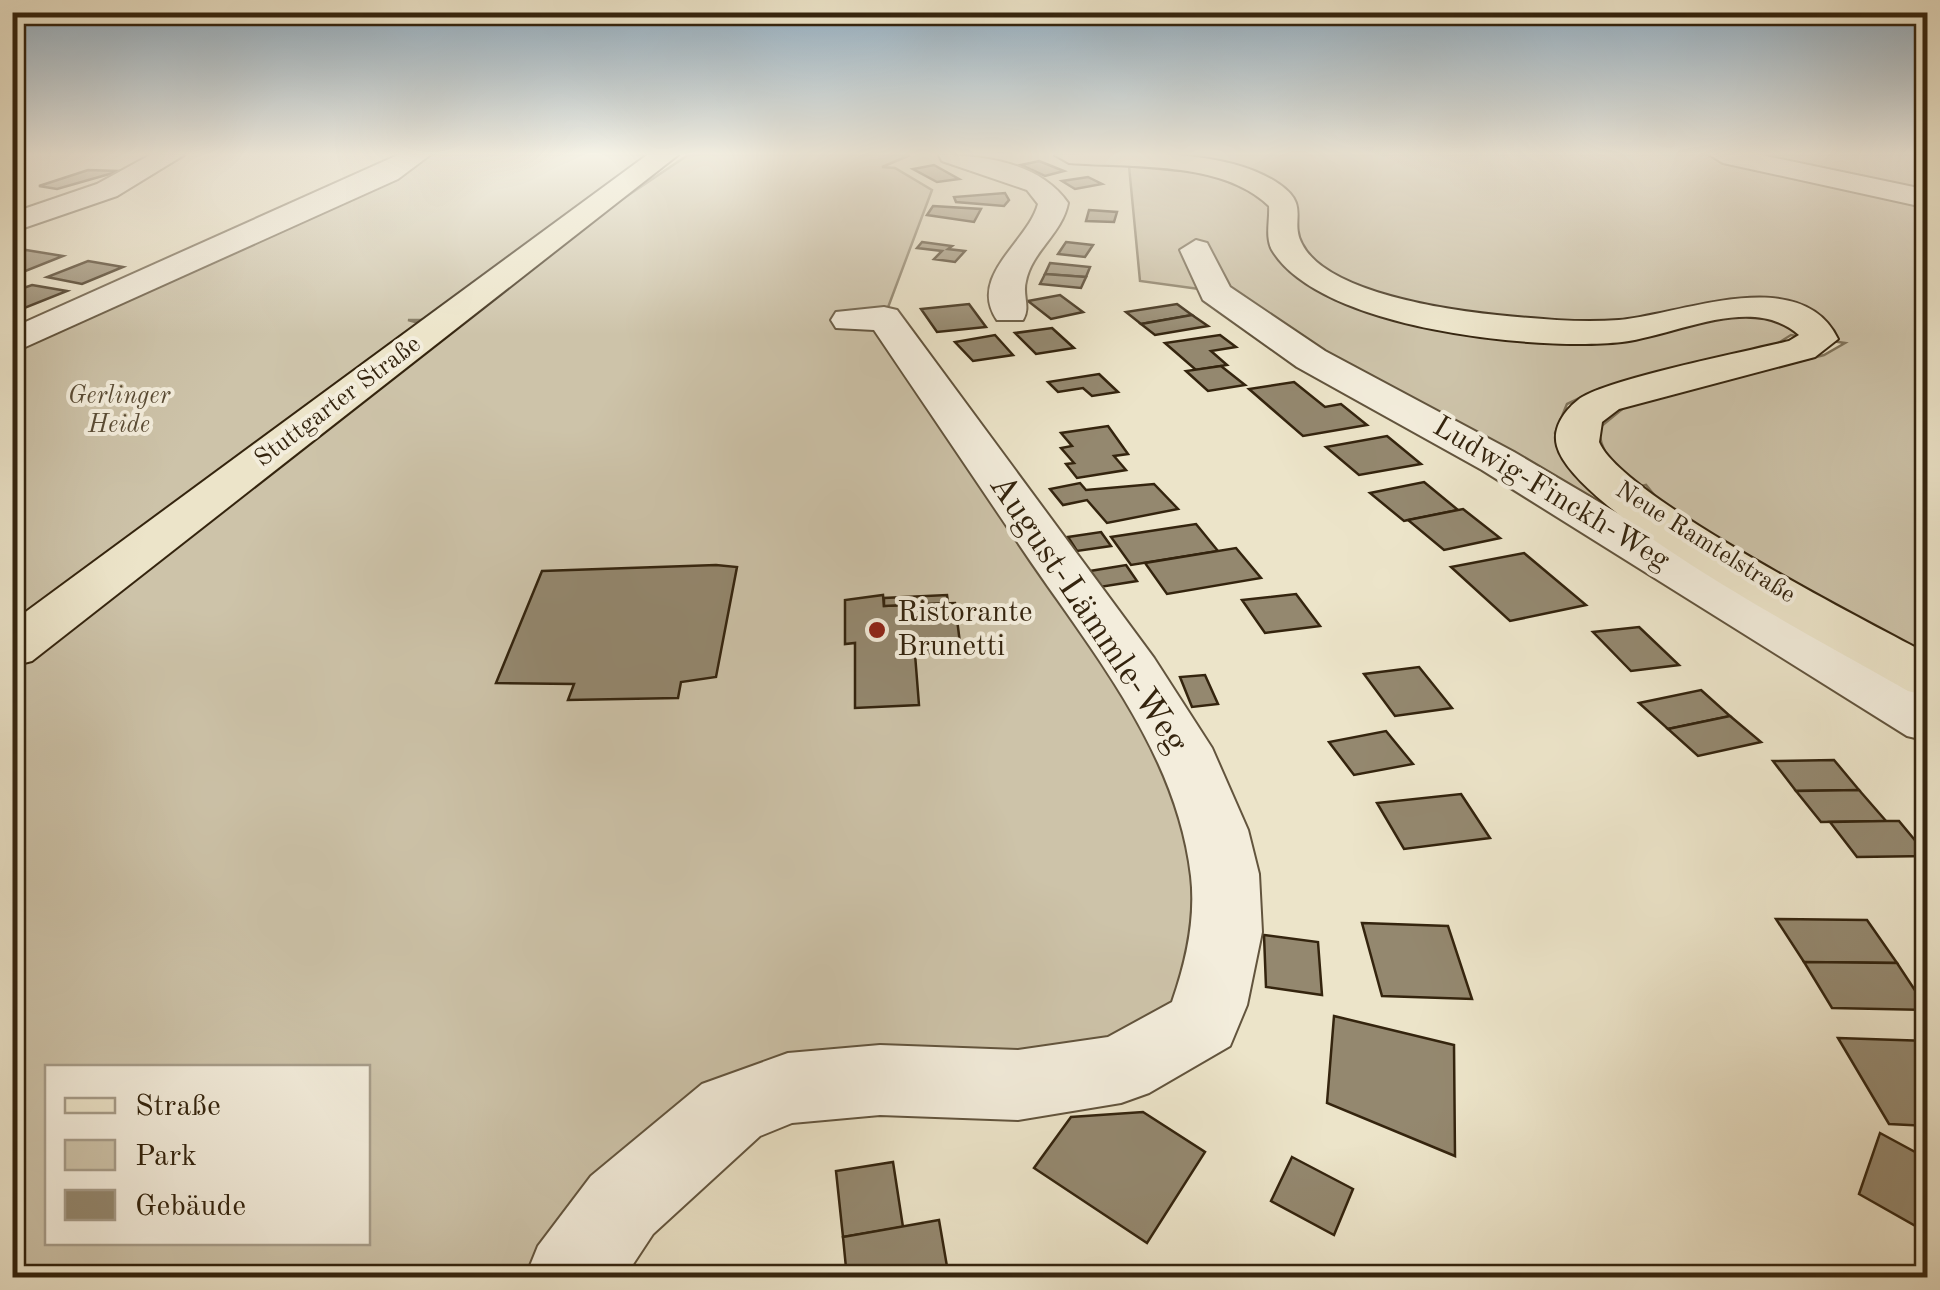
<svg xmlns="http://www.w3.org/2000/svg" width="1940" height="1290" viewBox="0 0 1940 1290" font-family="'Old Standard TT',serif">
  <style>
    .green { fill: #cdc3a9; stroke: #80745c; stroke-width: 2.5; fill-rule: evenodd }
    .building { fill: #94886f; stroke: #34240e; stroke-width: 2.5 }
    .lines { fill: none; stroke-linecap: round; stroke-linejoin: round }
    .minor-casing { stroke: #62543d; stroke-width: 4 }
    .major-casing { stroke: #34240e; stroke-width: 4 }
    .minor { fill: #f3eddc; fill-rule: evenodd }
    .major { fill: #ece4c9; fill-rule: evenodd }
    .poi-dot { fill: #8f2418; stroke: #f3eddc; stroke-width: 4 }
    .labels { text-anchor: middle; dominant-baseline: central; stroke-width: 8; stroke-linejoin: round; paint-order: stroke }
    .far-park-label { font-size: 25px; font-style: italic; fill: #5a4c35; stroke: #f3eddc }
    .far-street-label { font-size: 25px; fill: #34240e; stroke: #f3eddc }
    .street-label { font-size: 30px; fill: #34240e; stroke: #f3eddc }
    .poi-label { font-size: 30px; fill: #34240e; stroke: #f3eddc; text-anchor: start }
    .near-street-label { font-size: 35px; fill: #34240e; stroke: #f3eddc }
  </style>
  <rect width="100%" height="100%" fill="#ece4c9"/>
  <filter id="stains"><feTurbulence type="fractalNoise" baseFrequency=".002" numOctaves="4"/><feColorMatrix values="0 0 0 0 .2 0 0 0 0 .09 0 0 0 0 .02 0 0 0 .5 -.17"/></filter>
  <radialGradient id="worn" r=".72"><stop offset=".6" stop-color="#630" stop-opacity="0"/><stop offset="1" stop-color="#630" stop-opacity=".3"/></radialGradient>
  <g class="green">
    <polygon points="426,155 647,155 423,320 408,320 419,323 13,632 13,344 412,166"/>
    <path d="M688,155H910L882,167L895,168L932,190L884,318L1198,782L1203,1023L788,1088L570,1277L13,1278V667L523,266ZM48,1068H368V1242H48Z"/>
    <path d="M1189,155H1927V666L1668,512L1646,485L1637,487C1618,469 1600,456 1599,428L1626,406L1824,355L1845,343L1791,335L1775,345L1599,389L1567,404L1555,433L1559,446L1927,714L1221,292L1140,281L1129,166L1179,171Z"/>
  </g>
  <g class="building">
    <polygon points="1039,161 1064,171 1045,176 1021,165"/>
    <polygon points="934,165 959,179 937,182 913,169"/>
    <polygon points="88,170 120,171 57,189 39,186"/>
    <polygon points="1088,177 1102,184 1075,189 1062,181"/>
    <polygon points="1005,193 1009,200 1004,206 956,202 954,197"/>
    <polygon points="933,206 981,209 974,222 927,215"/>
    <polygon points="1089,210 1117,212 1114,222 1086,221"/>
    <polygon points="922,242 952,246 948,249 965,251 955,262 934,259 942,251 917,248"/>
    <polygon points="1066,242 1093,245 1085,257 1058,254"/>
    <polygon points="26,250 63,256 23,272 12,270 12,255"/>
    <polygon points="88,261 123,267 82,284 47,277"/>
    <polygon points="1050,263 1090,267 1086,277 1045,274"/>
    <polygon points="1045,274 1086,277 1081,288 1040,284"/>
    <polygon points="32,285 67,291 12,313 12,292"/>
    <polygon points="1060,295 1083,312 1051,319 1028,301"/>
    <polygon points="969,304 986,327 937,332 921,309"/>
    <polygon points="1177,304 1192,315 1141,324 1126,312"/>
    <polygon points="1192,315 1208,326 1155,335 1141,324"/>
    <polygon points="1052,328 1074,348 1036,354 1015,333"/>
    <polygon points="995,335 1013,355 973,361 955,342"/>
    <polygon points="1220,335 1236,347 1211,351 1227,365 1196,370 1165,343"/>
    <polygon points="1221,366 1245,385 1208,391 1186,371"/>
    <polygon points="1099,374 1118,392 1092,396 1083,388 1058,392 1048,382"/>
    <polygon points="1294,382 1325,407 1341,404 1367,425 1303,436 1249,389"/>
    <polygon points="1108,426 1128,454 1114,456 1126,470 1077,478 1066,464 1074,463 1061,448 1072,446 1061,433"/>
    <polygon points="1387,436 1421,464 1359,475 1326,447"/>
    <polygon points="1424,482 1458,510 1404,521 1370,493"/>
    <polygon points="1080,483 1086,490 1154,484 1178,509 1107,523 1087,500 1063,505 1050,489"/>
    <polygon points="1463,509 1500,538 1444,550 1408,520"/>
    <polygon points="1196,524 1218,551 1131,565 1111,537"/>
    <polygon points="1101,532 1111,546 1077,551 1068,537"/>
    <polygon points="1236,548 1261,578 1167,594 1145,563"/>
    <polygon points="1524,553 1586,605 1510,621 1451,567"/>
    <polygon points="716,565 737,567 716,677 681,682 678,698 568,700 574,684 496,683 542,571"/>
    <polygon points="1126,565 1137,581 1100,587 1090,571"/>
    <polygon points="1296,594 1320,626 1265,633 1242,600"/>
    <polygon points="883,595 884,606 955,603 961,651 915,654 919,705 855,708 855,643 845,644 845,600"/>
    <polygon points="947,595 948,603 884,606 884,598"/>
    <polygon points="1639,627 1679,665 1631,671 1593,632"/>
    <polygon points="1419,667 1452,708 1395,716 1364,674"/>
    <polygon points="1205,675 1218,704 1192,707 1180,677"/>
    <polygon points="1701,690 1730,716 1668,729 1639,703"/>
    <polygon points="1730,716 1761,742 1698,756 1668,729"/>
    <polygon points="1386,731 1413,764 1354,775 1329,742"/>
    <polygon points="1834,760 1859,790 1796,791 1773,761"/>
    <polygon points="1859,790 1886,821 1821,822 1796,791"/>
    <polygon points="1461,794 1490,838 1404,849 1377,803"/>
    <polygon points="1886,821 1899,821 1928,856 1857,857 1830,822"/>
    <polygon points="1776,919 1867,920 1897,963 1804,962"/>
    <polygon points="1362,923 1448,926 1472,999 1382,996"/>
    <polygon points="1264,935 1318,942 1322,995 1266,987"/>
    <polygon points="1804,962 1897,963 1928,1010 1832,1008"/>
    <polygon points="1334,1016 1454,1045 1455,1156 1327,1103"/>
    <polygon points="1838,1038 1928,1041 1928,1126 1889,1124"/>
    <polygon points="1143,1112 1205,1152 1147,1243 1034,1168 1071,1117"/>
    <polygon points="1880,1133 1928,1159 1928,1233 1859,1194"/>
    <polygon points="1292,1157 1353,1189 1334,1235 1271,1201"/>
    <polygon points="893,1162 903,1227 843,1237 836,1171"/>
    <polygon points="939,1220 949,1278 847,1278 843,1237"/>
  </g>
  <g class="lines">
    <defs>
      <g id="minor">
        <polygon points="150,155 184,155 117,196 12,232 12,213 97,184"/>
        <polygon points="398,155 430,155 398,179 12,353 12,328"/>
        <path d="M939,155C985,155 1040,163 1068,203C1062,234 1032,251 1026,281C1022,295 1031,307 1023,320H997C967,276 1028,242 1038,204L1027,190L942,161Z"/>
        <polygon points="1710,155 1761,155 1928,190 1928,208 1723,163"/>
        <polygon points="1196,240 1207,243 1230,287 1325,351 1514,452 1928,696 1928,741 1907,736 1482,470 1297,367 1203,300 1180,250"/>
        <path d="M884,307L897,310L1154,658L1212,748L1248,830L1259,874L1262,932L1247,1005L1230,1046L1149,1093L1121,1103L1018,1120L880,1115L792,1123L760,1136L653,1234L624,1278H525L538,1246L591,1176L702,1084L788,1053L880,1045L1018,1050L1108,1037L1172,1002C1186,962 1196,919 1191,876C1177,756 1097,658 1031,562C978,484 926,407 874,330L836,328L831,320L836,312Z"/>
      </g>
      <g id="major">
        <polygon points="647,155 678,155 32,661 12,666 12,622"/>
        <path d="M1055,155C1119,153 1225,146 1279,184C1311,206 1289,220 1302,244C1327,293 1448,310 1497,315C1538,319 1579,323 1619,320C1680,315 1801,262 1838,339L1815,357L1619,409L1602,422L1599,442C1621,496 1866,621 1928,654V696L1908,691C1840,651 1575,514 1557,446C1552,428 1565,410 1578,400C1601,380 1749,351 1789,341L1799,335C1752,293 1675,336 1622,342C1538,351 1320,330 1272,250C1265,237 1270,220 1269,206C1222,160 1130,168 1069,163Z"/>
      </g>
    </defs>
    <use href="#minor" class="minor-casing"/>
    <use href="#major" class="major-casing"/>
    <use href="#minor" class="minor"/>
    <use href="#major" class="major"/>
  </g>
  <linearGradient id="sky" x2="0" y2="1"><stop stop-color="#90adc2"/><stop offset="0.46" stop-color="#f6f3e7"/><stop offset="1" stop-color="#f6f3e7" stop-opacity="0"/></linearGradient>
  <rect width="1940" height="335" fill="url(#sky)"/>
  <circle class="poi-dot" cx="877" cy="630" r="10"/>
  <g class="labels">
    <g class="far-park-label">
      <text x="119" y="396">Gerlinger<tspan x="119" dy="29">Heide</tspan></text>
    </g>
    <g class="far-street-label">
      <text transform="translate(338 402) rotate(-37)">Stuttgarter Straße</text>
      <text transform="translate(1705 543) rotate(32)">Neue Ramtelstraße</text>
    </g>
    <g class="street-label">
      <text transform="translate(1551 494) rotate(31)">Ludwig-Finckh-Weg</text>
    </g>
    <g class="poi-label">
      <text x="897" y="613">Ristorante<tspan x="897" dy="34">Brunetti</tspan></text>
    </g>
    <g class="near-street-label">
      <text transform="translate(1088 614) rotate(56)">August-Lämmle-Weg</text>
    </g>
  </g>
  <rect width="1940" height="1290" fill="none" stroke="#ece4c9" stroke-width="50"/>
  <rect x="15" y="15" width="1910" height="1260" fill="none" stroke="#34240e" stroke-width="5"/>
  <rect x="25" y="25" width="1890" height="1240" fill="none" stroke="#34240e" stroke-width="2.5"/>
  <rect x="45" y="1065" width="325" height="180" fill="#f3eddc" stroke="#a79d8a" stroke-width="2.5"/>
  <rect x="65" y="1098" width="50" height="15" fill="#ece4c9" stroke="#a79d8a" stroke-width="2.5"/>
  <text x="135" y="1115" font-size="30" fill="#34240e">Straße</text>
  <rect x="65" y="1140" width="50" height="30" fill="#cdc3a9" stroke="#a79d8a" stroke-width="2.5"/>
  <text x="135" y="1165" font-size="30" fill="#34240e">Park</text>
  <rect x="65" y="1190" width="50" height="30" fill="#94886f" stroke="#a79d8a" stroke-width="2.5"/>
  <text x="135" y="1215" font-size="30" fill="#34240e">Gebäude</text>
  <rect width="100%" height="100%" filter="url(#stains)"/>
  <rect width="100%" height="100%" fill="url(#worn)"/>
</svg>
